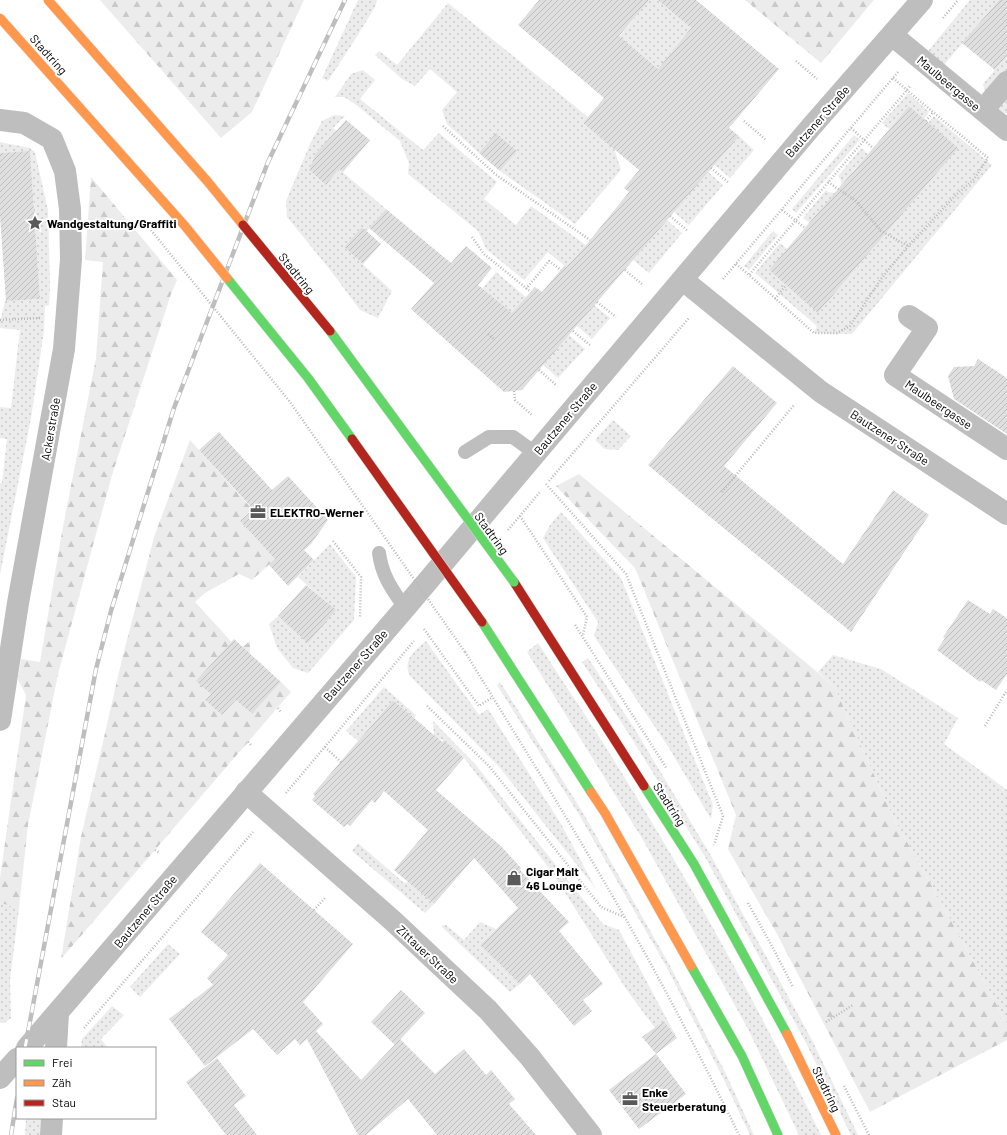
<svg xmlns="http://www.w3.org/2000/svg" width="1007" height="1135" viewBox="0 0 1007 1135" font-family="Barlow,sans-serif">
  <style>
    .grass { fill: url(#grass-dots) }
    .forest { fill: url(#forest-firs) }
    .building { fill: url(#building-hatch) }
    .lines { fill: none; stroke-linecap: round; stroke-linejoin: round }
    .fast-casing { stroke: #dbdbdb; stroke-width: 10 }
    .slow-casing { stroke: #dbdbdb; stroke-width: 10 }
    .jam-casing { stroke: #dbdbdb; stroke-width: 10 }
    .path { stroke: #b9b9b9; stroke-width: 2.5; stroke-dasharray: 1 2; stroke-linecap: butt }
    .lane { stroke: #bebebe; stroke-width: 14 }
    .street { stroke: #bebebe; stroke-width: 22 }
    .fast { stroke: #63d668; stroke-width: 9 }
    .slow { stroke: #ff974d; stroke-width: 9 }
    .jam { stroke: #b3261e; stroke-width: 9 }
    .rail-casing { stroke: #bebebe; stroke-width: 4.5 }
    .rail { stroke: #fff; stroke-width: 3; stroke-dasharray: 9; stroke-linecap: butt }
    .fast-bridge-casing { stroke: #dbdbdb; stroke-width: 10; stroke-linecap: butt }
    .slow-bridge-casing { stroke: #dbdbdb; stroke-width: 10; stroke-linecap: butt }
    .jam-bridge-casing { stroke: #dbdbdb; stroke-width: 10; stroke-linecap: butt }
    .path-bridge { stroke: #b9b9b9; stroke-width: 2.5; stroke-dasharray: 1 2; stroke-linecap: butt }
    .fast-bridge { stroke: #63d668; stroke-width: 9 }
    .slow-bridge { stroke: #ff974d; stroke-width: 9 }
    .jam-bridge { stroke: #b3261e; stroke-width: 9 }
    .labels { text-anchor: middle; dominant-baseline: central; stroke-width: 4; stroke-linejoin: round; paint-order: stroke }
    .street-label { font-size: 12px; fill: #000; stroke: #fff }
    .poi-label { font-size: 12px; font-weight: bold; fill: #000; stroke: #fff; text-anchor: start }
  </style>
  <defs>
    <pattern id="grass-dots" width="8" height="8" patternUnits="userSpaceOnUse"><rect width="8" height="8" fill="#ececec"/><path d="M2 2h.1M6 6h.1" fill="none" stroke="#c9c9c9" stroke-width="1.8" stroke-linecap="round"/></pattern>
    <pattern id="forest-firs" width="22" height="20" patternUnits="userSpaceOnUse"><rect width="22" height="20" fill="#ececec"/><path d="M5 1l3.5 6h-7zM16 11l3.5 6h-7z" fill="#c9c9c9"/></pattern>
    <pattern id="building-hatch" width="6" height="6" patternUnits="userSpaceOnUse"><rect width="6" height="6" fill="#dfdfdf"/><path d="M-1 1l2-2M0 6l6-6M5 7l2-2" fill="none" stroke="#bebebe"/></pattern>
  </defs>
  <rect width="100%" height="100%" fill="#fff"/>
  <g class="grass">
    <polygon points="358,0 377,0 375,7 356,38 328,81 322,78"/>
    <polygon points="625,0 658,0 691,28 658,69 619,37 639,12"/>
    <polygon points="970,0 999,0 944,65 928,51"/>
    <polygon points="448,3 588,117 583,123 614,148 621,170 575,224 500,171 517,151 496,133 479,153 447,124 442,110 457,92 430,69 415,86 402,79 375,55 379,51 397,65"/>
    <polygon points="1007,56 1007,73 985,92 983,84"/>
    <polygon points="363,70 375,80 360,99 423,150 439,133 497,182 484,199 516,225 531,206 586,245 566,267 548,252 524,280 486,249 478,231 408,174 409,163 400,141 355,104 344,97 335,97 351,74"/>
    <polygon points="908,93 929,112 924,119 909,106 889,129 882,123"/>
    <polygon points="1007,94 1007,115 997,107"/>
    <polygon points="334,115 345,116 333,128 340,134 323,154 318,150 309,170 326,185 339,169 386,209 367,231 362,227 344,247 392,291 378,318 360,310 331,271 287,217 286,201 310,144 322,121"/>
    <path d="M934,116L992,165L852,334L814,333L817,326L755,273L780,243L787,249L769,270L819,312L875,246L825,204L810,223L803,218L826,190L828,192L834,193C841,188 844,183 838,176L861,148L868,154L852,172L887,202L928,123Z"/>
    <polygon points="854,135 860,140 796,213 792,209"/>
    <polygon points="739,136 754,150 730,178 714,164"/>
    <polygon points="0,142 30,148 35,152 48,210 50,286 49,305 45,306 44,331 31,418 0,575 0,483 2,483 7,439 0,438 0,407 11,408 20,330 0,328 0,322 5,301 40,299 30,152 0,153"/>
    <polygon points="708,172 723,185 689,225 674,212"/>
    <polygon points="667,220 682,233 649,273 633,260"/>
    <polygon points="773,231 778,235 749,270 744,266"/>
    <polygon points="496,272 526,297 519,319 482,289"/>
    <polygon points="594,305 610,318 592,339 577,326"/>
    <polygon points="569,335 585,349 558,378 543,365"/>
    <polygon points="613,420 631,436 618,450 605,449 595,440"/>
    <polygon points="561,512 621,578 713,805 711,819 669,748 594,636 598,622 543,538 550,525"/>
    <polygon points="330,544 356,577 354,620 308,673 293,668 277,648 269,624 278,616 308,642 335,610 298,577"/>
    <path d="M426,641L479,715L488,709L561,824L596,889L500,768L410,676C402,660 414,651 426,641Z"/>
    <path d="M538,643C566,687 596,730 623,775C695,891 761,1012 821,1135H799L748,1029L643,840L527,652Z"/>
    <polygon points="833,655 881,669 958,718 944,744 1007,790 1007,1024 941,902 894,819 834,686 818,672"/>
    <polygon points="588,658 634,728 710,854 812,1040 858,1135 851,1135 806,1043 705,857 627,731 582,662"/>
    <polygon points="500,682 582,811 669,964 726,1074 754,1135 750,1135 722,1076 666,966 578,813 497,685"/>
    <polygon points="384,687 416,715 414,718 393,700 358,741 346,731"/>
    <polygon points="433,721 475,764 603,924 619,930 677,1038 664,1021 655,1028 626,989 552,872 464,758 444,740 434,739"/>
    <polygon points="358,843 404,883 408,882 434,904 425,913 352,851"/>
    <polygon points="0,903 19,908 10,980 11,1018 4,1023 0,1023"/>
    <polygon points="480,922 496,929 480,945 520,984 510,992 441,926 446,925 464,940"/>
    <polygon points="168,944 180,954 140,997 130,987"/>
    <polygon points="112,1006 124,1015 101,1039 108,1048 81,1048 82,1039"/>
    <polygon points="26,1118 41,1118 40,1135 25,1135"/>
  </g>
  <g class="forest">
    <polygon points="100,0 304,0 252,112 221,138"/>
    <polygon points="745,0 874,0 821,63"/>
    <polygon points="91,177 177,280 171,294 112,475 58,674 28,825 19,908 0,903 0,878 26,695 18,680 21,659 40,662 62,532 96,358 103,262 85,260"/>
    <polygon points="190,440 252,509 240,521 275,559 252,580 239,574 205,593 195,602 239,650 250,641 250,654 241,663 197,681 211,694 205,700 222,715 236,700 252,714 281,682 291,692 61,959 81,837 123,655 154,537"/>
    <polygon points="579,474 834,686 894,819 941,902 1007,1024 1007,1040 870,1112 777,934 728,849 736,815 635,568 556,486"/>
  </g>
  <g class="building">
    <polygon points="539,0 649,0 619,36 658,69 691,28 658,0 696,0 779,69 729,128 739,136 522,390 504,392 411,309 434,283 369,228 386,209 451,263 466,246 492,268 478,285 512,313 535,287 542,292 565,265 566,267 586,245 629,192 624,188 639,170 583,123 604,98 518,25"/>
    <polygon points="999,0 1007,0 1007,56 995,70 962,43"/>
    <polygon points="909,106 958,148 818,313 769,270"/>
    <polygon points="346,120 370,140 343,172 339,169 326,185 309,170 316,153"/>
    <polygon points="496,133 517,151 500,171 479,153"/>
    <polygon points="30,151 40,299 6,301 0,216 0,153"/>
    <polygon points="362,227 381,244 363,264 344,247"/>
    <polygon points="978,359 1007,378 1007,434 954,399 948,376 954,367 974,366"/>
    <polygon points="733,366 777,403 724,466 843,564 893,490 929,515 851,632 693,503 648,465"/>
    <polygon points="219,432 272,490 288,476 328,520 311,544 304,550 314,560 288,586 269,565 275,559 240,521 253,509 199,450"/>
    <polygon points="306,585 336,610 308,643 278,616"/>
    <polygon points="968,600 990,614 993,609 1007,618 1007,674 996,690 981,680 980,682 937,650 945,638 943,637"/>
    <polygon points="234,639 281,682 252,714 236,700 222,715 205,700 211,694 196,681"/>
    <polygon points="393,700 442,742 444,740 464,758 436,790 501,846 521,868 520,870 569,922 559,931 603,984 583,1000 592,1011 574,1026 530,974 520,984 480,945 518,908 474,858 434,904 394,870 428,830 384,791 375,803 372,800 350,826 347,824 344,827 312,800 315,796 313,794"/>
    <polygon points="260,863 353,944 303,1002 323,1024 316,1031 361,1080 400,1039 435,1074 464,1049 486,1075 491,1070 515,1099 509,1104 536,1135 437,1135 408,1099 366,1135 358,1135 307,1039 300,1045 295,1039 277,1055 253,1029 205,1066 169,1019 213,985 207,978 228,955 201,932"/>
    <polygon points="401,990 425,1013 395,1045 371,1022"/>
    <polygon points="664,1021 677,1038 656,1054 642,1037"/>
    <polygon points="656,1054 686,1094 639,1129 609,1090"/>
    <polygon points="217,1058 246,1096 234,1105 257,1135 226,1135 186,1082"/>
  </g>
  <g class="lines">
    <defs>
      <g id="fast">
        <polyline points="482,622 591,792"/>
        <polyline points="644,786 694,864 787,1034"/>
        <polyline points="691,966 742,1056 778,1135"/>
      </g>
      <g id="slow">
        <polyline points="591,792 605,813 691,966"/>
        <polyline points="787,1034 836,1135"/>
      </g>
      <polyline id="jam" points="514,582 644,786"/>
    </defs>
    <use href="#fast" class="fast-casing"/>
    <use href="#slow" class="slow-casing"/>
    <use href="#jam" class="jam-casing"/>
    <g class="path">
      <polyline points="943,18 958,0"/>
      <polyline points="796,61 817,79"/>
      <path d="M893,78C924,105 956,131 988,158L974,179L956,195L908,246L881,279L850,326L837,333H814L749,275L907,90L911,85"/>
      <polyline points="744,121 766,140"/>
      <polyline points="926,121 933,112"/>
      <polyline points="443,126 495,174 590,240"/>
      <polyline points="851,128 873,148"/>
      <polyline points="711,168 729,183"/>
      <polyline points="828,182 856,201 881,231 908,246"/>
      <polyline points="782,210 805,228"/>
      <polyline points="670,216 688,231"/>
      <polyline points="472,237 484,254 531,292"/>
      <polyline points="736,264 749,275"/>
      <polyline points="625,270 643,285"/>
      <polyline points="723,279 898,72"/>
      <polyline points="526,289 549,261 561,270"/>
      <polyline points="775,299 786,285"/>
      <polyline points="597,302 616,317"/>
      <polyline points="0,320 40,318"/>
      <polyline points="573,331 591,346"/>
      <polyline points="488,334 494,339"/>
      <polyline points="539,370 557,386"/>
      <polyline points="514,391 515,400 532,415"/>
      <polyline points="549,481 689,318"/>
      <polyline points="546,484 626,574 723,816 714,845"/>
      <polyline points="722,492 794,405"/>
      <polyline points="520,516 587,617 583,635"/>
      <polyline points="508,530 540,492"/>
      <polyline points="333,541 361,577 360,618"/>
      <polyline points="575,625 667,769"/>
      <polyline points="424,629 479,706 493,697"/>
      <path d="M465,652C519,740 573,827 624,916C665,988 703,1061 739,1135"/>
      <polyline points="427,706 489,766 601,907 624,917"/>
      <polyline points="278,708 281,712"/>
      <polyline points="985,726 1007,690"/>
      <polyline points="248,742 252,746"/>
      <polyline points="325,747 341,762"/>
      <polyline points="286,793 414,641"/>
      <polyline points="155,850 160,853"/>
      <polyline points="748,903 774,950 793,987"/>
      <polyline points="314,910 326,897"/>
      <polyline points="826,1022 853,1005"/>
      <polyline points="84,1028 253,832"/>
      <polyline points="844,1086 869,1135"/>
    </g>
    <g class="lane">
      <polyline points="465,452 489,437 513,437 535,453"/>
      <path d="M379,553C382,576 392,589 405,608"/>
    </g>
    <g class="street">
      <polyline points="892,35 1007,130"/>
      <polyline points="983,110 1007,82"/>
      <polyline points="0,120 24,123 52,139 65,171 70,209 71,259 64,349 18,603 0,720"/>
      <polyline points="683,280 821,392 1007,514"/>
      <polyline points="909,316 927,328 895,375 1007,449"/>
      <polyline points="246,792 392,920 488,1010 529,1056 591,1135"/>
      <polyline points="27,1048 405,608 811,127 922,0"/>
      <polyline points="56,1048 58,1013"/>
      <polyline points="0,1078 17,1059"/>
      <polyline points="51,1135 52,1118"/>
    </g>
    <use href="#fast" class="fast"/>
    <use href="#slow" class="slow"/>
    <use href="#jam" class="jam"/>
    <defs>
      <g id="rail">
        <polyline points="25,1048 96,669 111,611 174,408 268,162 345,0"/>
        <polyline points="11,1135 17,1098"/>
      </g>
    </defs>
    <use href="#rail" class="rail-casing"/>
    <use href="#rail" class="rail"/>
    <defs>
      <g id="fast-bridge">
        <polyline points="227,278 308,378 352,439"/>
        <polyline points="330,331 514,582"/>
      </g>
      <g id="slow-bridge">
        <polyline points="48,0 208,182 243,225"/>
        <polyline points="0,18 185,226 227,278"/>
      </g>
      <g id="jam-bridge">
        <polyline points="243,225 330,331"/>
        <polyline points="352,439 482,622"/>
      </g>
    </defs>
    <use href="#fast-bridge" class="fast-bridge-casing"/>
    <use href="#slow-bridge" class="slow-bridge-casing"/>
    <use href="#jam-bridge" class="jam-bridge-casing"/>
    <polyline class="path-bridge" points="151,230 290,402 465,652"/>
    <use href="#fast-bridge" class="fast-bridge"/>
    <use href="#slow-bridge" class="slow-bridge"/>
    <use href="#jam-bridge" class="jam-bridge"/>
  </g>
  <defs>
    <symbol id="sight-bare" viewBox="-9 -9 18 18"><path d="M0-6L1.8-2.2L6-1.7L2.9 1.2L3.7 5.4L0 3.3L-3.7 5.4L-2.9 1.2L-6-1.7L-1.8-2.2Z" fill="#595959" stroke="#fff" stroke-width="2.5" paint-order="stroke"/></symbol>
    <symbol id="office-bare" viewBox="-9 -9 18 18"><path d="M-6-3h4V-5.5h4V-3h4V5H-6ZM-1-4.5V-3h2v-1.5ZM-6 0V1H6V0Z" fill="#595959" stroke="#fff" stroke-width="2.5" paint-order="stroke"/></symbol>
    <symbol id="shop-bare" viewBox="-9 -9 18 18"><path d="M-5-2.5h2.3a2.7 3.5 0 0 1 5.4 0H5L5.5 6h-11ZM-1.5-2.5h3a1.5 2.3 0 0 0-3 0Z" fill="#595959" stroke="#fff" stroke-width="2.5" paint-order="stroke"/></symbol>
  </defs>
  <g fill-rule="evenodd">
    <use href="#sight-bare" x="24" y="212" width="22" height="22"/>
    <use href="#office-bare" x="247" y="501" width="22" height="22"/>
    <use href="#shop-bare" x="503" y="867" width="22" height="22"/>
    <use href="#office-bare" x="619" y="1088" width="22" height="22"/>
  </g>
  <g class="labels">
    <g class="street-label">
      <text transform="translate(49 54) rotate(48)">Stadtring</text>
      <text transform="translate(949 83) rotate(40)">Maulbeergasse</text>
      <text transform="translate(817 121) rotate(-49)">Bautzener Straße</text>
      <text transform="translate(297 273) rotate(51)">Stadtring</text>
      <text transform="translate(939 404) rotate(34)">Maulbeergasse</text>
      <text transform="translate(565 418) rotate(-50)">Bautzener Straße</text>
      <text transform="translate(50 429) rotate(-80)">Ackerstraße</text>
      <text transform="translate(890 437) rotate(33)">Bautzener Straße</text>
      <text transform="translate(492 533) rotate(54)">Stadtring</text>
      <text transform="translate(355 665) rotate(-49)">Bautzener Straße</text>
      <text transform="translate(670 804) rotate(57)">Stadtring</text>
      <text transform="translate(145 911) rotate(-50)">Bautzener Straße</text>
      <text transform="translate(428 954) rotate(43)">Zittauer Straße</text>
      <text transform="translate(827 1089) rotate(64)">Stadtring</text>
    </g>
    <g class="poi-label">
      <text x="47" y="223">Wandgestaltung/Graffiti</text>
      <text x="270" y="512">ELEKTRO-Werner</text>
      <text x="526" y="871">Cigar Malt<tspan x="526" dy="14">46 Lounge</tspan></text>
      <text x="642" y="1092">Enke<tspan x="642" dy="14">Steuerberatung</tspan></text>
    </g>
  </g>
  <rect x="16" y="1047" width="140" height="72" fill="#ffffff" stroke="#999999"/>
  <rect x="24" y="1060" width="20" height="6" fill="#63d668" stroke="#999999"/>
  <text x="52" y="1067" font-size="12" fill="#000000">Frei</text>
  <rect x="24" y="1080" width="20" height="6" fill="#ff974d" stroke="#999999"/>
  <text x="52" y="1087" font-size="12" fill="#000000">Zäh</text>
  <rect x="24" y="1100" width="20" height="6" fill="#b3261e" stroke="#999999"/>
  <text x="52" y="1107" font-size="12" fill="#000000">Stau</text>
</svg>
